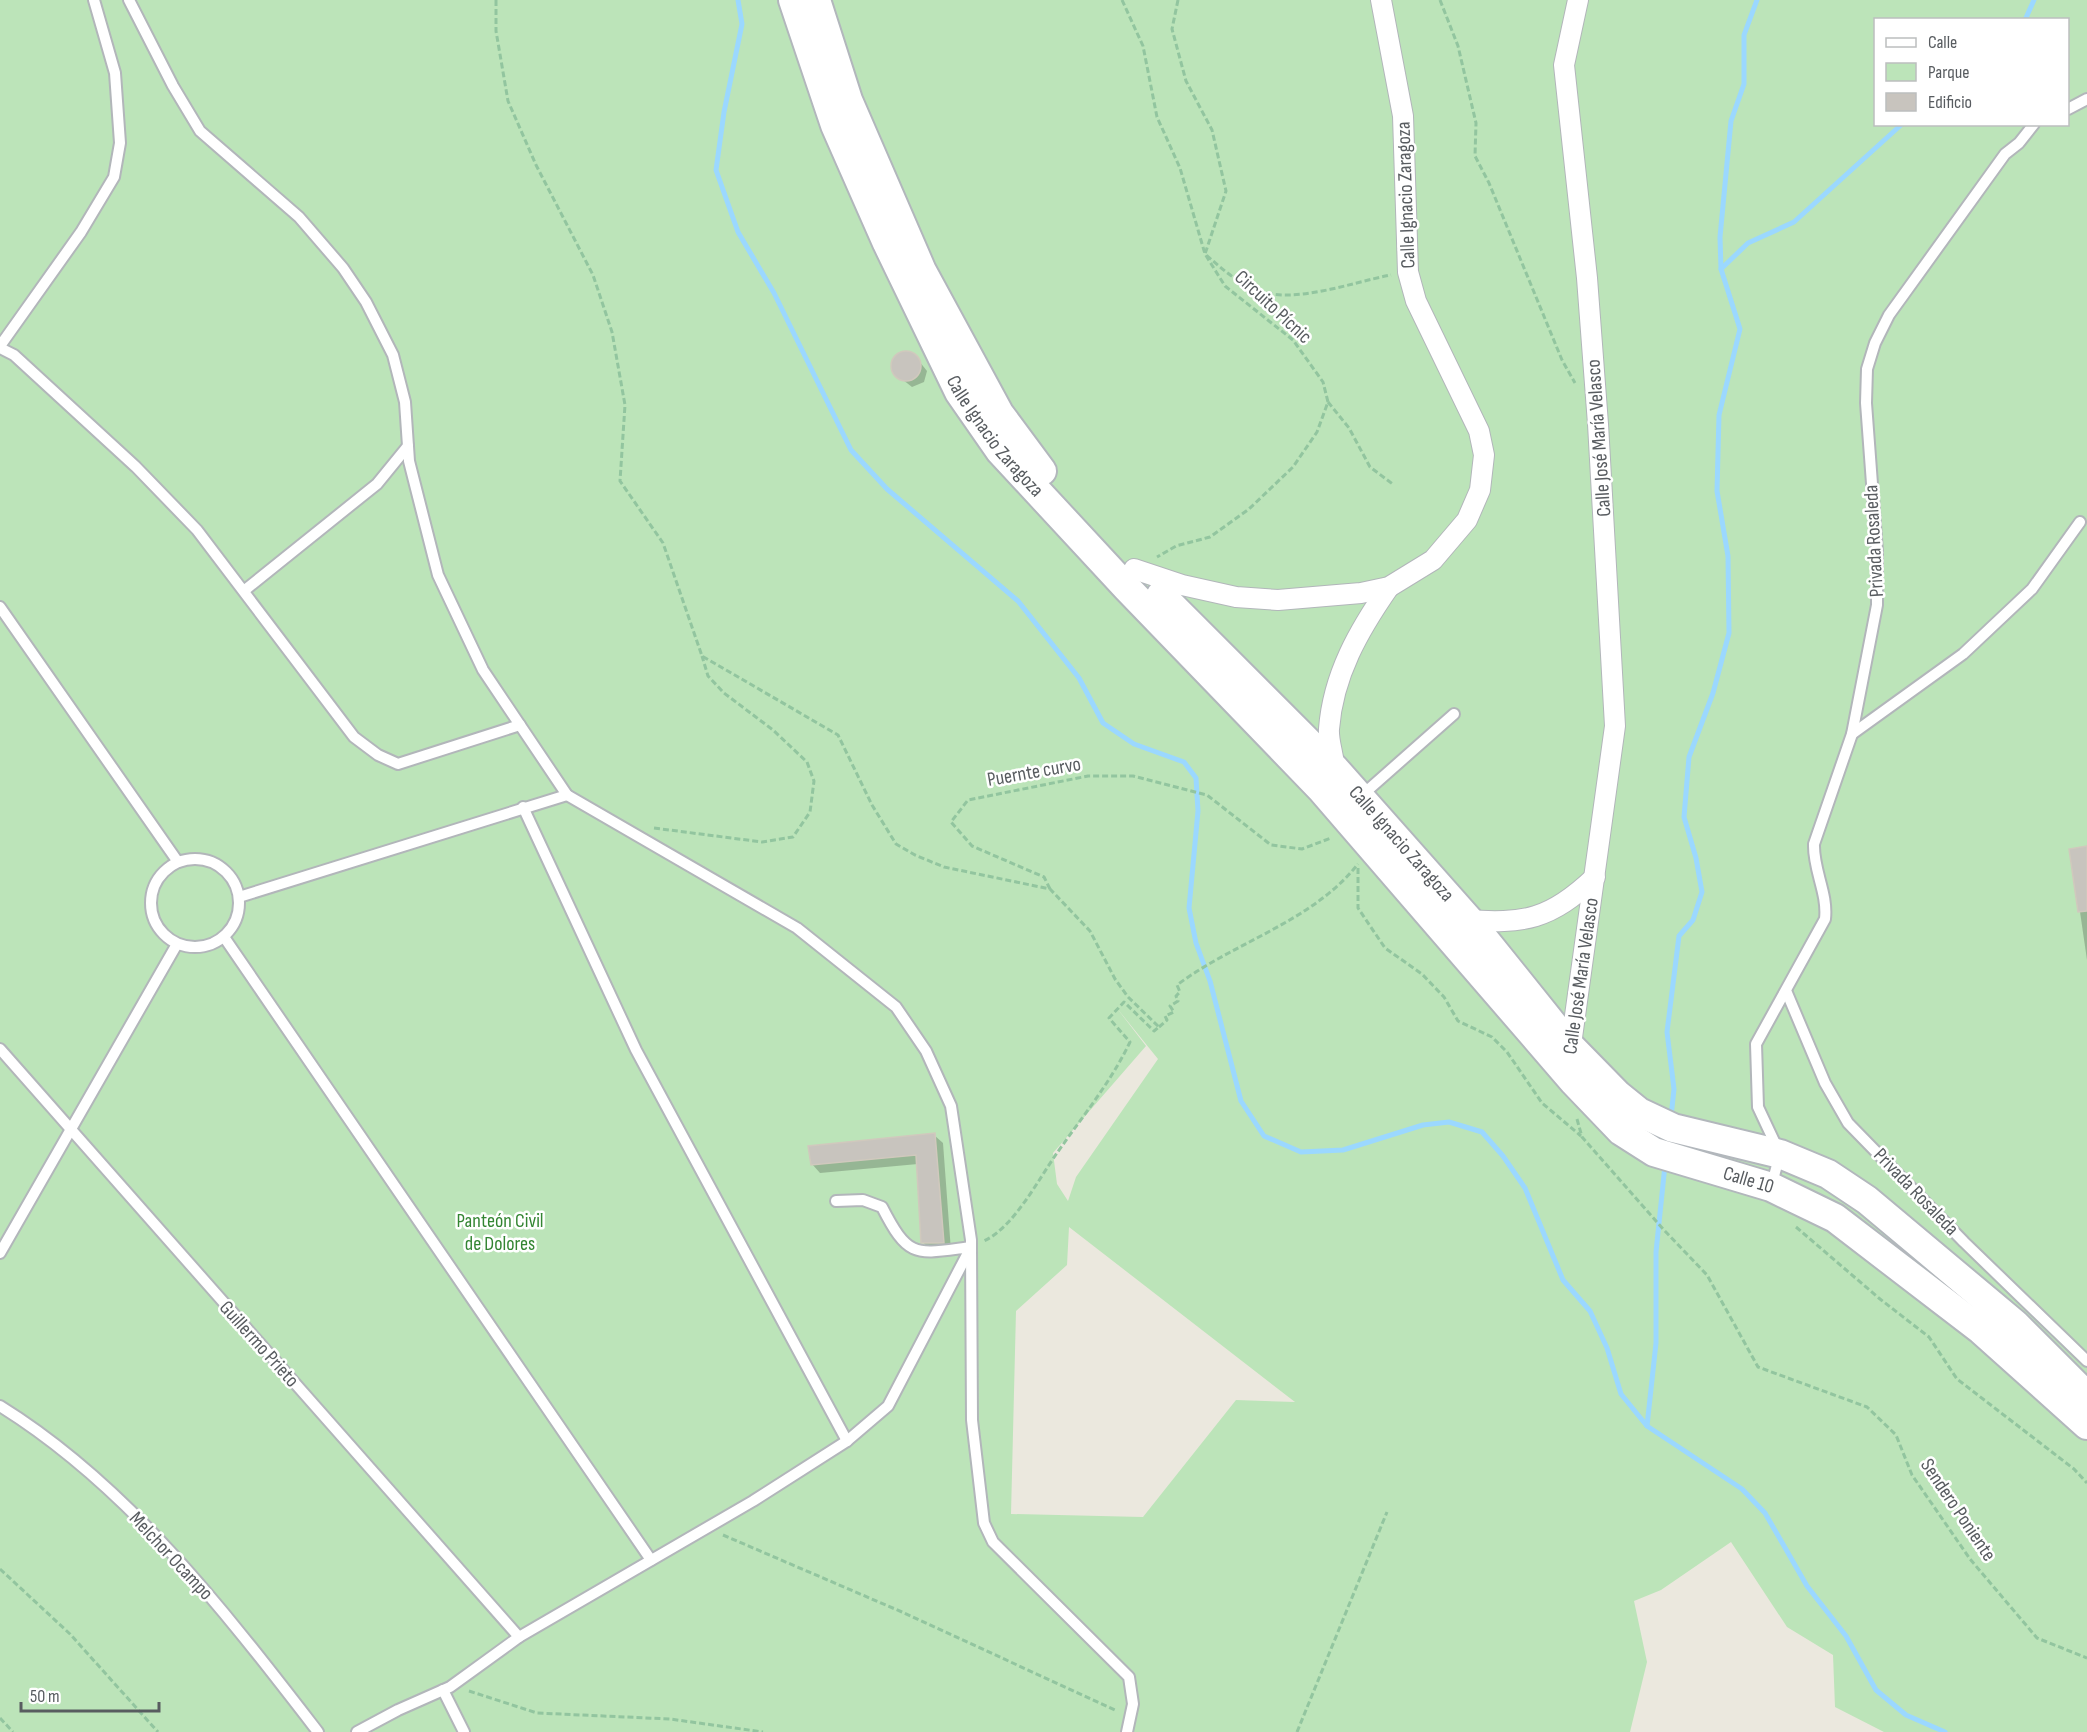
<svg xmlns="http://www.w3.org/2000/svg" width="2087" height="1732" viewBox="0 0 2087 1732" font-family="'Sofia Sans Condensed',sans-serif">
  <style>
    .green { fill: #bce4b9; fill-rule: evenodd }
    .shadow { fill: #0003 }
    .lines { fill: none; stroke-linecap: round; stroke-linejoin: round }
    .stream { stroke: #9bd8ff; stroke-width: 5 }
    .building { fill: #c8c4be; stroke: #d0c9bd; stroke-width: 1.5 }
    .lane-casing { stroke: #b2b6ba; stroke-width: 14 }
    .street-casing { stroke: #b2b6ba; stroke-width: 22 }
    .secondary-casing { stroke: #b2b7bc; stroke-width: 32 }
    .path { stroke: #92c59f; stroke-width: 3; stroke-dasharray: 6 3; stroke-linecap: butt }
    .lane { stroke: #fff; stroke-width: 10 }
    .street { stroke: #fff; stroke-width: 20 }
    .secondary { stroke: #fff; stroke-width: 28 }
    .labels { text-anchor: middle; dominant-baseline: central; stroke-width: 5; stroke-linejoin: round; paint-order: stroke }
    .street-label { font-size: 20px; fill: #585c60; stroke: #fff }
    .park-label { font-size: 20px; fill: #338532; stroke: #fff }
  </style>
  <rect width="100%" height="100%" fill="#ebe8de"/>
  <path class="green" d="M0,0H2087V1732H1884L1835,1707L1833,1655L1787,1627L1731,1542L1661,1590L1634,1601L1647,1662L1630,1732H0ZM1876,20H2068V124H1876ZM1116,1007L1158,1059L1076,1177L1068,1201L1057,1184L1053,1153L1146,1046ZM1069,1227L1295,1402L1236,1400L1143,1517L1011,1514L1016,1311L1067,1265Z"/>
  <g class="shadow">
    <polygon points="906,353 915,356 927,371 924,382 912,387 898,376 894,363 898,356"/>
    <polygon points="2087,847 2087,960 2071,850"/>
    <polygon points="934,1135 943,1143 951,1251 931,1251 923,1242 918,1164 820,1173 812,1164"/>
  </g>
  <g class="lines">
    <g class="stream">
      <polyline points="738,0 742,24 724,112 716,170 738,232 774,293 851,450 887,489 1018,601 1079,678 1103,723 1134,744 1184,762 1196,778 1198,811 1189,908 1196,943 1210,981 1241,1101 1264,1136 1301,1152 1343,1150 1423,1125 1449,1122 1482,1132 1503,1156 1525,1188 1563,1280 1590,1311 1607,1348 1621,1394 1647,1426 1742,1489 1765,1513 1807,1586 1846,1636 1876,1690 1906,1715 1945,1732"/>
      <polyline points="2025,20 2034,0"/>
      <polyline points="1721,269 1748,243 1794,222 1902,124"/>
      <polyline points="1671,1117 1674,1089 1667,1032 1679,936 1693,920 1702,892 1696,858 1684,817 1689,757 1713,693 1729,633 1728,556 1717,491 1719,415 1740,329 1721,269 1720,237 1731,121 1744,84 1744,35 1757,0"/>
      <polyline points="1647,1426 1656,1343 1656,1252 1665,1165"/>
    </g>
  </g>
  <g class="building">
    <circle cx="906" cy="366" r="15"/>
    <polygon points="2087,846 2087,911 2078,912 2069,849"/>
    <polygon points="935,1133 944,1243 921,1243 916,1155 811,1165 808,1146"/>
  </g>
  <g class="lines">
    <defs>
      <g id="lane">
        <polyline points="129,0 173,86 200,131 299,217 343,268 366,302 393,355 405,402 409,461 438,575 483,670 567,795 797,928 896,1007 926,1051 951,1106 971,1240 971,1247 888,1406 847,1441 753,1501 519,1637 450,1687 398,1710 357,1732"/>
        <polyline points="2068,109 2087,99"/>
        <polyline points="0,346 81,232 114,177 120,143 115,73 94,0"/>
        <polyline points="0,348 14,355 136,467 197,530 354,737 378,755 398,764 520,725"/>
        <polyline points="245,590 377,484 408,446"/>
        <polyline points="0,607 178,862"/>
        <polyline points="1852,734 1963,654 2032,589 2080,522"/>
        <polyline points="1360,797 1454,714"/>
        <polyline points="523,807 636,1050 847,1441"/>
        <circle cx="195" cy="903" r="44"/>
        <polyline points="239,897 567,795"/>
        <polyline points="224,937 651,1560"/>
        <polyline points="1787,993 1825,1083 1848,1123 1964,1242 2087,1361"/>
        <polyline points="0,1049 519,1637"/>
        <path d="M1771,1187L1780,1154L1758,1107L1756,1044L1825,919C1828,893 1813,870 1814,844L1852,734L1877,605V551L1866,403L1867,369L1875,343L1889,315L2005,154L2019,143L2034,124"/>
        <path d="M836,1201L863,1200L882,1207C909,1260 916,1254 971,1247L972,1420L984,1523L993,1542L1129,1677L1133,1704L1127,1732"/>
        <polyline points="0,1253 177,944"/>
        <path d="M0,1406C129,1486 226,1613 318,1732"/>
        <polyline points="443,1690 464,1732"/>
      </g>
      <g id="street">
        <polyline points="1134,569 1182,585 1236,597 1278,600 1361,593 1389,587 1433,560 1467,520 1480,490 1484,455 1479,431 1416,301 1408,272 1403,116 1381,0"/>
        <path d="M1334,770C1335,757 1328,743 1329,729C1333,675 1359,630 1389,587"/>
        <path d="M1464,920C1525,924 1550,920 1595,877"/>
        <polyline points="1570,1052 1615,726 1598,424 1587,278 1564,65 1578,0"/>
      </g>
      <g id="secondary">
        <path id="s1" d="M793,0L835,125L887,243L959,392L1000,451L1127,588L1322,790L1574,1082L1621,1131L1654,1152L1771,1187L1835,1218L1981,1330L2087,1425"/>
        <polyline points="816,0 848,100 922,271 999,413 1042,471"/>
        <path id="s2" d="M1161,595L1335,769L1469,920L1571,1047L1618,1095L1639,1112L1673,1128L1780,1154L1828,1174L1867,1200L2015,1324L2087,1396"/>
      </g>
    </defs>
    <use href="#lane" class="lane-casing"/>
    <use href="#street" class="street-casing"/>
    <use href="#secondary" class="secondary-casing"/>
    <g class="path">
      <path d="M496,0V31L508,101L536,165L593,275L612,332L625,405L620,481L663,543L702,656L838,735L872,805L896,844L915,855L944,867L1050,889L1090,931L1115,979L1128,997L1159,1027L1154,1031L1124,1002L1109,1018L1130,1042C1111,1082 1082,1117 1057,1153C1038,1180 1014,1227 984,1241"/>
      <polyline points="1122,0 1143,46 1157,117 1180,168 1205,254 1225,286 1293,340 1323,382 1328,402 1317,432 1293,467 1249,509 1210,537 1176,546 1157,557"/>
      <path d="M1178,0L1172,29L1186,81L1212,130L1226,191L1205,254C1220,267 1235,281 1254,289C1292,306 1352,282 1391,275"/>
      <polyline points="1440,0 1458,46 1476,123 1475,156 1489,183 1562,360 1575,383"/>
      <polyline points="1328,402 1349,428 1370,467 1394,485"/>
      <polyline points="654,828 762,842 793,837 810,812 814,781 807,762 773,730 724,693 708,676 702,656"/>
      <polyline points="1358,868 1358,908 1385,948 1422,974 1444,997 1458,1021 1492,1037 1507,1052 1542,1103 1581,1136"/>
      <polyline points="1050,889 1044,877 972,846 951,822 968,800 1088,776 1133,776 1207,795 1271,845 1302,849 1331,838"/>
      <path d="M1159,1027L1167,1020L1165,1016L1174,1012L1170,1006L1178,1001L1176,996L1180,992L1177,985C1236,941 1312,922 1358,864"/>
      <polyline points="1577,1119 1582,1137 1663,1229 1707,1275 1758,1367 1867,1407 1896,1435 1912,1475 1970,1559 2037,1638 2087,1658"/>
      <polyline points="1796,1227 1880,1299 1929,1337 1957,1379 2074,1469 2087,1483"/>
      <polyline points="723,1535 902,1612 1117,1711"/>
      <polyline points="0,1569 70,1634 158,1732"/>
      <polyline points="469,1691 537,1713 670,1719 763,1732"/>
      <polyline points="0,1718 13,1732"/>
      <polyline points="1297,1732 1387,1512"/>
    </g>
    <use href="#lane" class="lane"/>
    <use href="#street" class="street"/>
    <use href="#secondary" class="secondary"/>
  </g>
  <g class="labels">
    <g class="street-label">
      <text transform="translate(1406 195) rotate(-92)">Calle Ignacio Zaragoza</text>
      <text transform="translate(1273 307) rotate(43)">Circuito Pícnic</text>
      <text stroke="none"><textPath href="#s1" startOffset="483">Calle Ignacio Zaragoza</textPath></text>
      <text transform="translate(1599 438) rotate(-94)">Calle José María Velasco</text>
      <text transform="translate(1874 541) rotate(-93)">Privada Rosaleda</text>
      <text transform="translate(1034 772) rotate(-10)">Puernte curvo</text>
      <text stroke="none"><textPath href="#s2" startOffset="346">Calle Ignacio Zaragoza</textPath></text>
      <text transform="translate(1581 976) rotate(-82)">Calle José María Velasco</text>
      <text stroke="none"><textPath href="#s1" startOffset="1557">Calle 10</textPath></text>
      <text transform="translate(1916 1192) rotate(46)">Privada Rosaleda</text>
      <text transform="translate(259 1344) rotate(48)">Guillermo Prieto</text>
      <text transform="translate(1958 1510) rotate(56)">Sendero Poniente</text>
      <text transform="translate(171 1556) rotate(47)">Melchor Ocampo</text>
    </g>
    <g class="park-label">
      <text x="500" y="1221">Panteón Civil<tspan x="500" dy="23">de Dolores</tspan></text>
    </g>
  </g>
  <rect x="1874" y="18" width="195" height="108" fill="#ffffff" stroke="#bcbebf" stroke-width="1.5"/>
  <rect x="1886" y="38" width="30" height="9" fill="#ffffff" stroke="#bcbebf" stroke-width="1.5"/>
  <text x="1928" y="48" font-size="18" fill="#585c60">Calle</text>
  <rect x="1886" y="63" width="30" height="18" fill="#bce4b9" stroke="#bcbebf" stroke-width="1.5"/>
  <text x="1928" y="78" font-size="18" fill="#585c60">Parque</text>
  <rect x="1886" y="93" width="30" height="18" fill="#c8c4be" stroke="#bcbebf" stroke-width="1.5"/>
  <text x="1928" y="108" font-size="18" fill="#585c60">Edificio</text>
  <path d="M21 1702v9h138v-9" fill="none" stroke="#585c60" stroke-width="3"/>
  <text x="30" y="1702" font-size="18" fill="#585c60" stroke="#ffffff" stroke-width="4.5" paint-order="stroke">50 m</text>
</svg>
